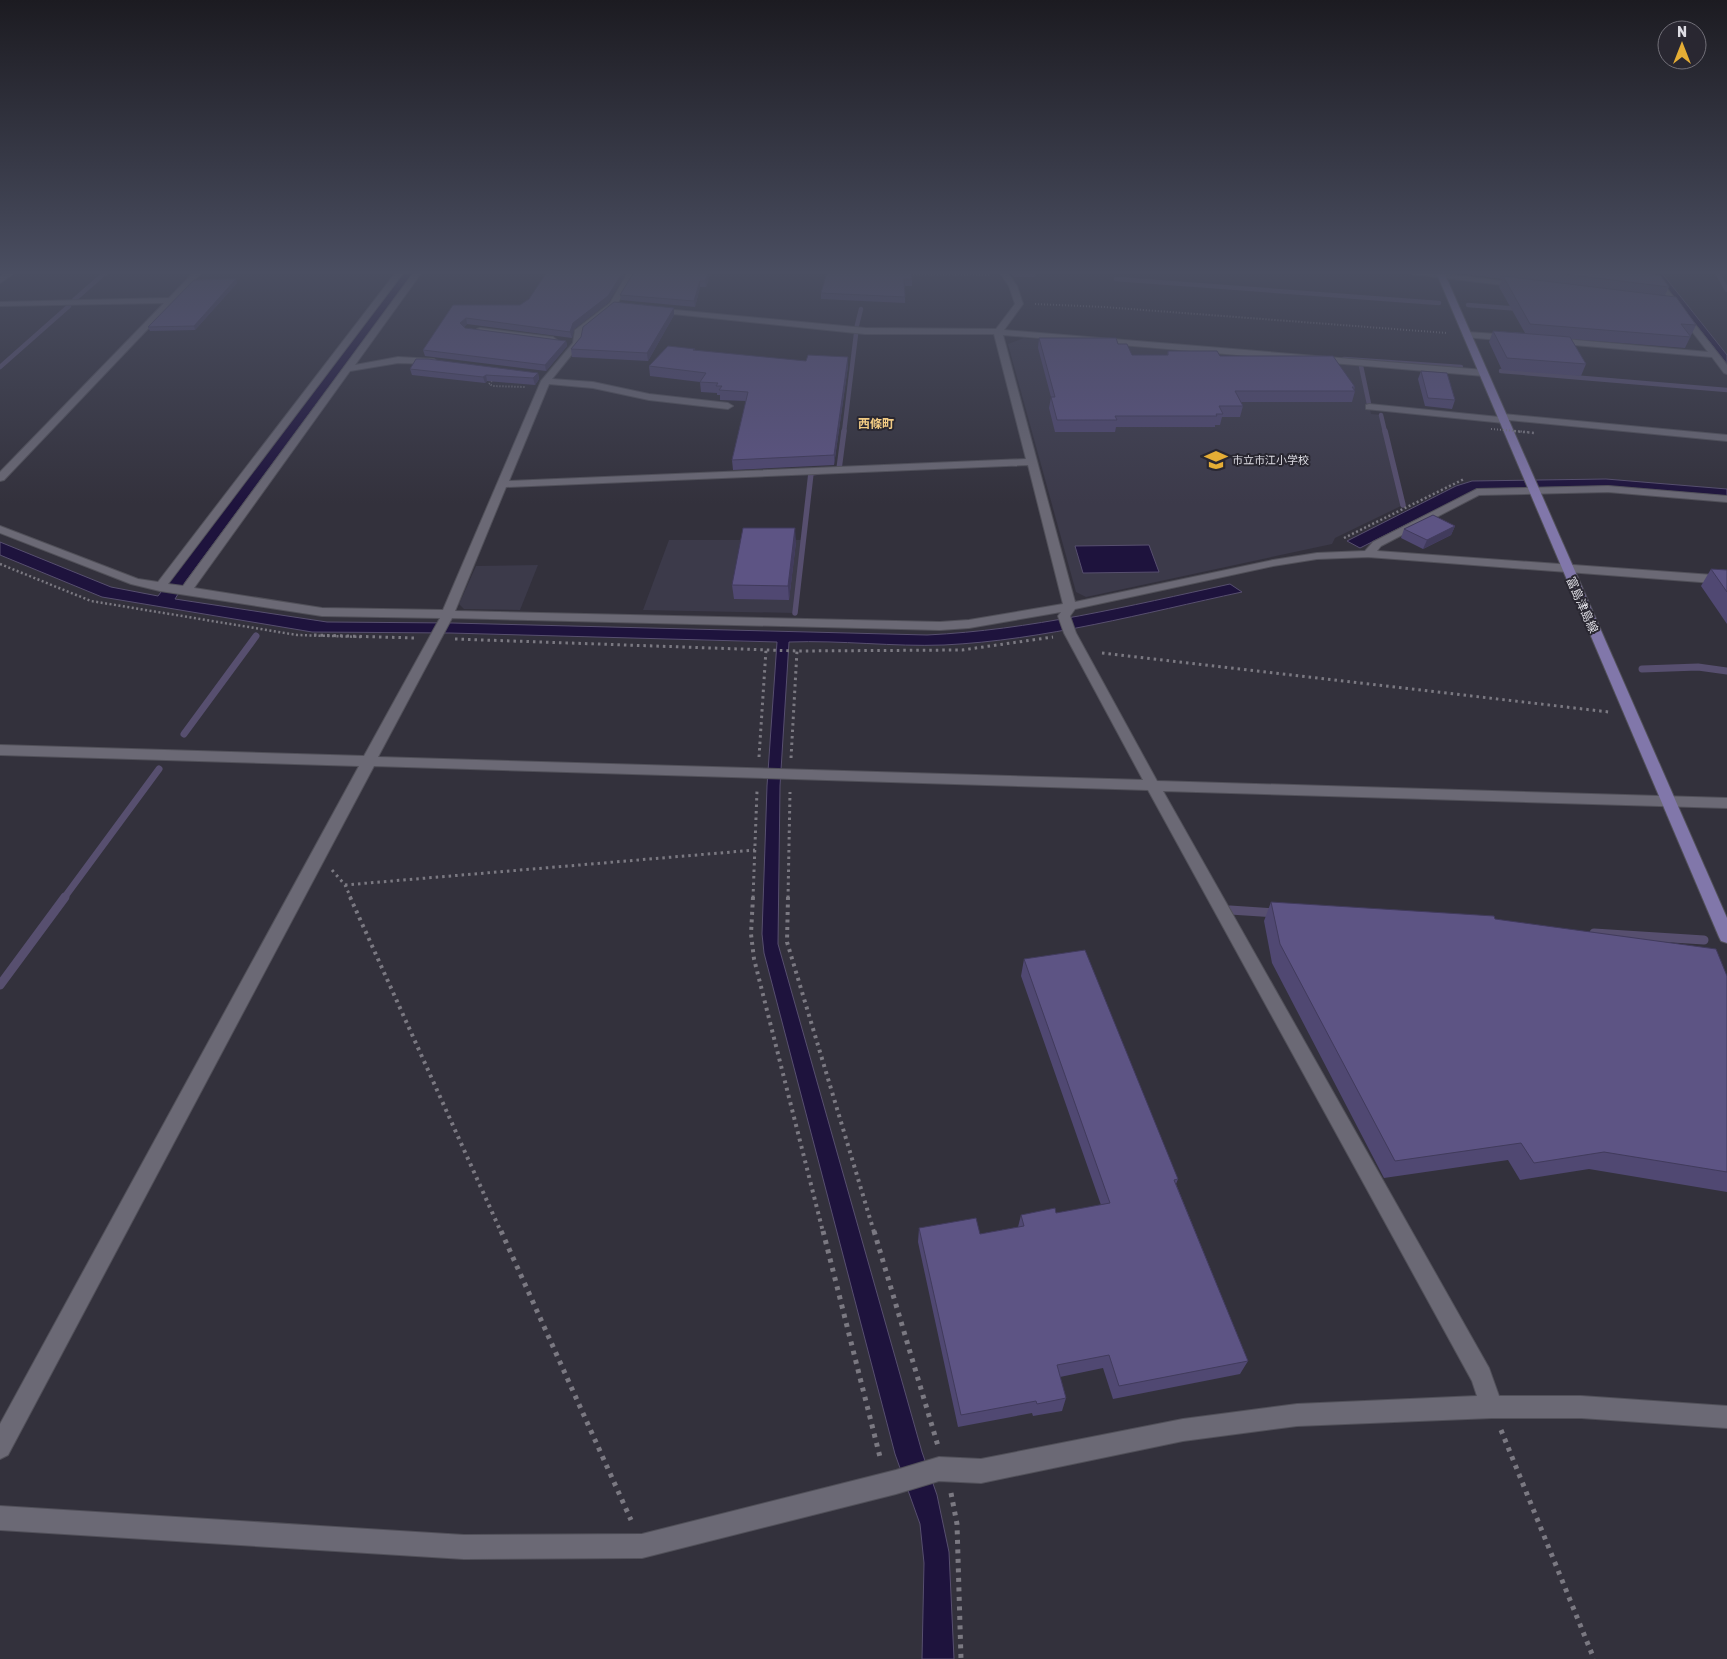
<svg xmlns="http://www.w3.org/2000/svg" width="1727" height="1659" viewBox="0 0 1727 1659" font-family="Rubik,'Noto Sans JP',sans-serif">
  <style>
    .built { fill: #3c3a4a }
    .water { fill: #1e133d; stroke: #574f6f }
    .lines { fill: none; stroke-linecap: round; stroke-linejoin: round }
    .stream-far3 { stroke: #574f6f; stroke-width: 4.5 }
    .stream-far2 { stroke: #574f6f; stroke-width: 5.5 }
    .stream-far1 { stroke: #574f6f; stroke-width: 7 }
    .stream { stroke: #574f6f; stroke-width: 9 }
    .minor-casing { stroke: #515059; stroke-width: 2 }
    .major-casing { stroke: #515059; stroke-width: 2 }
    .path-far4 { stroke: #7b7982; stroke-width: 2; stroke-dasharray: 1 2; stroke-linecap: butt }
    .path-far3 { stroke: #7b7982; stroke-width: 2.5; stroke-dasharray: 2 2.5; stroke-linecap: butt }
    .path-far2 { stroke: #7b7982; stroke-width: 3; stroke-dasharray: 2.5 4; stroke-linecap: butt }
    .path-far1 { stroke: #7b7982; stroke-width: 4; stroke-dasharray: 3 4.5; stroke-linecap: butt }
    .path { stroke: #7b7982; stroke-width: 5; stroke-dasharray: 4 5.5; stroke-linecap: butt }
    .minor { fill: #6b6975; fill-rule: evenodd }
    .major { fill: #8177aa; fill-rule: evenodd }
    .path-bridge-far1 { stroke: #7b7982; stroke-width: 2; stroke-dasharray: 1 2; stroke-linecap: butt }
    .path-bridge { stroke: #7b7982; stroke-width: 2.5; stroke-dasharray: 2 2.5; stroke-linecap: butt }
    .wall { fill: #504872 }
    .shaded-wall { fill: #413b5c }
    .building { fill: #5d5484; stroke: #413b5c }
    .labels { text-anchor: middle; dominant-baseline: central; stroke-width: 4; stroke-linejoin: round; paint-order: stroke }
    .far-poi-label { font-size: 11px; fill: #dddce3; stroke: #292731; text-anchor: start }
    .far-quarter-label { font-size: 12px; font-weight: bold; fill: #f2cb83; stroke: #292731 }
    .street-label { font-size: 12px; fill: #dddce3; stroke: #292731 }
  </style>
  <rect width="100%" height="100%" fill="#33313c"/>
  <g class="built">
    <polygon points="1024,338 1361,366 1371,414 1381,415 1403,505 1335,538 1332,544 1086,597 1076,592 1008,344"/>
    <polygon points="669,540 804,540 795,613 643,610"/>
    <polygon points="538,565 520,610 464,609 459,604 476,566"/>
  </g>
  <g class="water">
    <path d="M404,272H414L186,581L175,599L327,622L452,623L927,635C1030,630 1129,606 1230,584L1242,592C1144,613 1045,640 944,645C893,647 841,640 789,642L780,786L778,944L922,1452L937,1495L949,1552L954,1659H922L924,1563L920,1524L895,1454L764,953L762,934L767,786L777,642L450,633L312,632L102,597L0,555V542L111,587L158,596Z"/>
    <polygon points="1654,272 1661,272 1727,355 1727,364"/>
    <polygon points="1606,479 1727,489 1727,496 1608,486 1477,489 1360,548 1347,541 1456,486 1472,481"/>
    <polygon points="1149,545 1159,572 1083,573 1075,546"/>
  </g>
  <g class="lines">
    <g class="stream-far3">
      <polyline points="1717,272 1727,290"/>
      <polyline points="1116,279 1439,303"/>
      <polyline points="74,300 106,272"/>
      <polyline points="1468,305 1521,309"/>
      <polyline points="856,329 861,309"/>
      <polyline points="1344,359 1461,367"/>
      <polyline points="1361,366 1369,404"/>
      <polyline points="0,367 69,306"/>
      <polyline points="1501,371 1727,390"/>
      <polyline points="1381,415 1385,432"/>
      <polyline points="844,432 856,334"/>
    </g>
    <g class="stream-far2">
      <polyline points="1385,431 1403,505"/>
      <polyline points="839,469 844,431"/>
      <polyline points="795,613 811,473 819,472"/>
    </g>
    <g class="stream-far1">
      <polyline points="1642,669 1698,667 1727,671"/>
      <polyline points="184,734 256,636"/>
      <polyline points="64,898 159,769"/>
    </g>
    <g class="stream">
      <polyline points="1230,910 1276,913"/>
      <polyline points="1594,933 1704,940"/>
      <polyline points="0,985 65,897"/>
    </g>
    <defs>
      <g id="minor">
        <polygon points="7,272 16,272 0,283 0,277"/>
        <polygon points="194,272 202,272 4,480 0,481 0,472 164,303 0,306 0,302 169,298"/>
        <path d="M396,272H404L168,584L183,586L414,272H422L355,365L398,357L434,359L438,362L437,364L398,363L350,371L194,588L322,608L443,610L541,381L573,343L575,330L610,303L628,272H636L616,306L582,333L581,343L552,379L593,382L649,394L728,403L733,406L728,409L649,400L593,388L549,384L509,481L1026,459L994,334H865L654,312L650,310L654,308L865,328L996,329L1015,304L1009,286L999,272H1007L1017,286L1023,304L1004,330L1484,370L1488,373L1484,376L1003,335L1075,602L1273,560L1317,553L1365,551L1373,542L1477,489L1608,486L1727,496V502L1608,492L1479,495L1381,546L1377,551L1727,576V584L1368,557L1317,559L1273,566L1075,609L1070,616L1076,633L1157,781L1727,798V808L1163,791L1489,1368L1499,1396H1581L1727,1406V1428L1581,1418H1492L1297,1426L1183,1441L981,1483L939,1481L896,1494L642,1558L464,1559L0,1530V1506L464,1535L642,1534L896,1470L939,1457L981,1459L1183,1419L1297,1404L1477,1396L1472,1381L1148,790L374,766L8,1455L0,1459V1424L359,766L0,755V745L364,756L440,618L322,616L160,591L131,584L0,533V526L138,579L158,582ZM1028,465L1063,604L969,620L940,622L455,611L506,487ZM1061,612L1058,616L1064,633L1143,780L378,757L452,618L940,630L969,628Z"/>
        <polygon points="1408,272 1431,272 1519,283 1523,285 1519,287 1412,274"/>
        <polygon points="1646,272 1654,272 1727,365 1727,374 1724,373 1712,357 1551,343 1550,341 1554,338 1708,352"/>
        <polygon points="480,328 553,337 557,340 553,343 477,333 477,329"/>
        <polygon points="1467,332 1511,335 1515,338 1511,341 1464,337 1463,335"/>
        <polygon points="1369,404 1499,417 1503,414 1727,435 1727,441 1509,420 1504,423 1366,409 1366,405"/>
      </g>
      <polygon id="major" points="1436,272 1444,272 1727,918 1727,943 1721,941 1719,937"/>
    </defs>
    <use href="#minor" class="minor-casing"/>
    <use href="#major" class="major-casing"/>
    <g class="path-far4">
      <polyline points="821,272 831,272"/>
      <polyline points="907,274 989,275"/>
      <polyline points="1035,304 1104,307 1447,333"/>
      <polyline points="494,379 489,384 493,386 525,387"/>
    </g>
    <g class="path-far3">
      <polyline points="1344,538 1464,479"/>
      <polyline points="0,564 91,601 297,635 363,637"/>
    </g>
    <g class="path-far2">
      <polyline points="314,635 414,638"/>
      <polyline points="455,639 797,651 962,650 1053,637"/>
      <polyline points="1102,653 1609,712"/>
      <polyline points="759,757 766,650"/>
      <polyline points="791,758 797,651"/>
      <polyline points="332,870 345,885 351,898"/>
      <polyline points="345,885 755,850"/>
      <polyline points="753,898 757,791"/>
      <polyline points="788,898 790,792"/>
    </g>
    <g class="path-far1">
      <polyline points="350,897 501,1232"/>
      <polyline points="753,897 751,934 754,959 823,1232"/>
      <polyline points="788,897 787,942 874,1232"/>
    </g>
    <g class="path">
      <polyline points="501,1231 631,1520"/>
      <polyline points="823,1231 881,1461"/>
      <polyline points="874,1231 938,1446"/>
      <polyline points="1501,1430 1594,1659"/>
      <polyline points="951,1493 957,1524 961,1659"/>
    </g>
    <use href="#minor" class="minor"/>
    <use href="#major" class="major"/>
    <polyline class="path-bridge-far1" points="1491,429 1528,432"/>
    <polyline class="path-bridge" points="1514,431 1534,433"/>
  </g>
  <g class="wall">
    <polygon points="634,272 711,272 706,287 700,287 695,307 621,300 620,295"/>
    <polygon points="827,272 912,279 912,286 905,286 905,303 821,299 821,293"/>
    <polygon points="1011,272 1071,272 1071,273 1036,273 1035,277 1014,277"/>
    <polygon points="1458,272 1642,272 1643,273 1669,287 1665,295 1696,325 1685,348 1571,339 1586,364 1581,376 1502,370 1489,342 1493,331 1525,333 1499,287 1502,279 1458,273"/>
    <polygon points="236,279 237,283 195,330 150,331 148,327"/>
    <polygon points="529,299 609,302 574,329 572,338 467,324 464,327 465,328 566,341 567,346 546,371 425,356 423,350 453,305 520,305"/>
    <polygon points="674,308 674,315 648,361 572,357 571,349"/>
    <polygon points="1039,338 1118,344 1132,355 1167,355 1168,351 1220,356 1355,387 1354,390 1355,391 1352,402 1241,402 1243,406 1240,417 1222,417 1220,425 1215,425 1215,427 1116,427 1115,432 1055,432 1049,408 1051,397 1038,348"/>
    <polygon points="695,351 848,366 834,465 733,470 732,460 746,401 720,400 720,395 717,395 717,393 701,392 700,382 650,376 649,366"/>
    <polygon points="410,369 538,373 539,379 535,385 487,381 485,383 412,375"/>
    <polygon points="1421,371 1455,400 1452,409 1425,406 1418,379"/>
    <polygon points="1455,526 1451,535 1423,549 1401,538 1404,529"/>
    <polygon points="796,542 789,600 734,599 732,585"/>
    <polygon points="1711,569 1727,570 1727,624 1701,586"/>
    <polygon points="1271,902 1495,919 1727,976 1727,1192 1589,1169 1520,1180 1508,1160 1384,1178 1272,963 1264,921"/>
    <polygon points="1024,959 1178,1179 1176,1184 1248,1361 1240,1374 1113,1399 1103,1368 1060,1377 1066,1398 1062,1411 1033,1416 1032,1413 958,1427 918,1242 919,1228 980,1234 1018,1227 1021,1215 1056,1213 1101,1205 1021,976"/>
  </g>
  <g class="shaded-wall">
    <polygon points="623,272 627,272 609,302 574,329 572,338 570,332 573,323"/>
    <polygon points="709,272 711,272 706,287 705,281"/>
    <polygon points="236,279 237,283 195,330 194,326"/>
    <polygon points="700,281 700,287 695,307 694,301"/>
    <polygon points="674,308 674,315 648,361 647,353"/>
    <polygon points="466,318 467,324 461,329 460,323"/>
    <polygon points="566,341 567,346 546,371 545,365"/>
    <polygon points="848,357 848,366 834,465 834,455"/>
    <polygon points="538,373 539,379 535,385 533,378"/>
    <polygon points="486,375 487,381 485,383 483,377"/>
    <polygon points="1455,526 1451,535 1423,549 1427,540"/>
    <polygon points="795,528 796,542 789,600 788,586"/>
  </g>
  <g class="building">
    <polygon points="547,272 623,272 608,296 573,323 570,332 466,318 460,323 465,328 566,341 545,365 423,350 453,305 520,305 529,299"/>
    <polygon points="634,272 709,272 705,281 700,281 694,301 620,295"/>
    <polygon points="827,272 911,272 912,279 904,279 905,297 821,293"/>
    <polygon points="1548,272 1642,272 1643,273 1660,275 1669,287"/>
    <polygon points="1503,276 1676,297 1696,325 1681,324 1691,337 1530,324"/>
    <polygon points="236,279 194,326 148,327 194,280"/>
    <polygon points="614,302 674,308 647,353 571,349 581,337 583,327"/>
    <polygon points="1493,331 1570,337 1586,364 1507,358"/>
    <polygon points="1039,338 1116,338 1118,344 1127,344 1132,355 1168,355 1168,351 1217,351 1220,356 1333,356 1355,387 1352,387 1355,391 1235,391 1243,406 1219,406 1223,414 1216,414 1217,416 1115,416 1117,420 1057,420 1051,397 1055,397"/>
    <polygon points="668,346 695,349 693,350 806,361 808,355 848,357 834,455 732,460 748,392 719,390 722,386 716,386 718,383 700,382 706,373 649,366"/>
    <polygon points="416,359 428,359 538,373 533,378 486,375 483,377 410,369"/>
    <polygon points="1421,371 1447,373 1455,400 1428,398"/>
    <polygon points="1433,515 1455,526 1427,540 1404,529"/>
    <polygon points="743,528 795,528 788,586 732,585"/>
    <polygon points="1711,569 1727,570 1727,592"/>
    <polygon points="1271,902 1494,916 1495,919 1716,949 1727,976 1727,1172 1604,1152 1534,1163 1521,1143 1395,1161 1280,944"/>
    <polygon points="1085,950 1178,1179 1174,1180 1248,1361 1119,1386 1109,1355 1057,1365 1066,1398 1037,1404 1036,1401 961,1415 919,1228 976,1218 980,1234 1024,1226 1021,1215 1055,1208 1056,1213 1110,1203 1024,959"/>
  </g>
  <linearGradient id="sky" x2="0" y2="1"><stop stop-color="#1c1b21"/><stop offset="0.54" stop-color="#4a4e61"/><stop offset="1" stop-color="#4a4e61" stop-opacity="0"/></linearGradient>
  <rect width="1727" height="504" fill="url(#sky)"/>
  <defs>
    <symbol id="school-bare" viewBox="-9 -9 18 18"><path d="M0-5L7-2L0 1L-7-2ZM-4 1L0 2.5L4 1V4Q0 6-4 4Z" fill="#e5ad35" stroke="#292731" stroke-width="2.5" paint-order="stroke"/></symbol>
  </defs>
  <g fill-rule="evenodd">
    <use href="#school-bare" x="1200" y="444" width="32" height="32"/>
  </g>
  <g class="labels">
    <g class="far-poi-label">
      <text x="1232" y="460">市立市江小学校</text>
    </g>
    <g class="far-quarter-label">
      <text x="876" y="424">西條町</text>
    </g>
    <g class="street-label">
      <text transform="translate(1582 605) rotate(66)">富島津島線</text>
    </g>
  </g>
  <g transform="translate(1682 45)"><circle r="24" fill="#292731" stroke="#716f78"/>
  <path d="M0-4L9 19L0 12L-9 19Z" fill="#e5ad35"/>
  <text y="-8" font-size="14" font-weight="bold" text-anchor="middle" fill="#dddce3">N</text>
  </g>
</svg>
